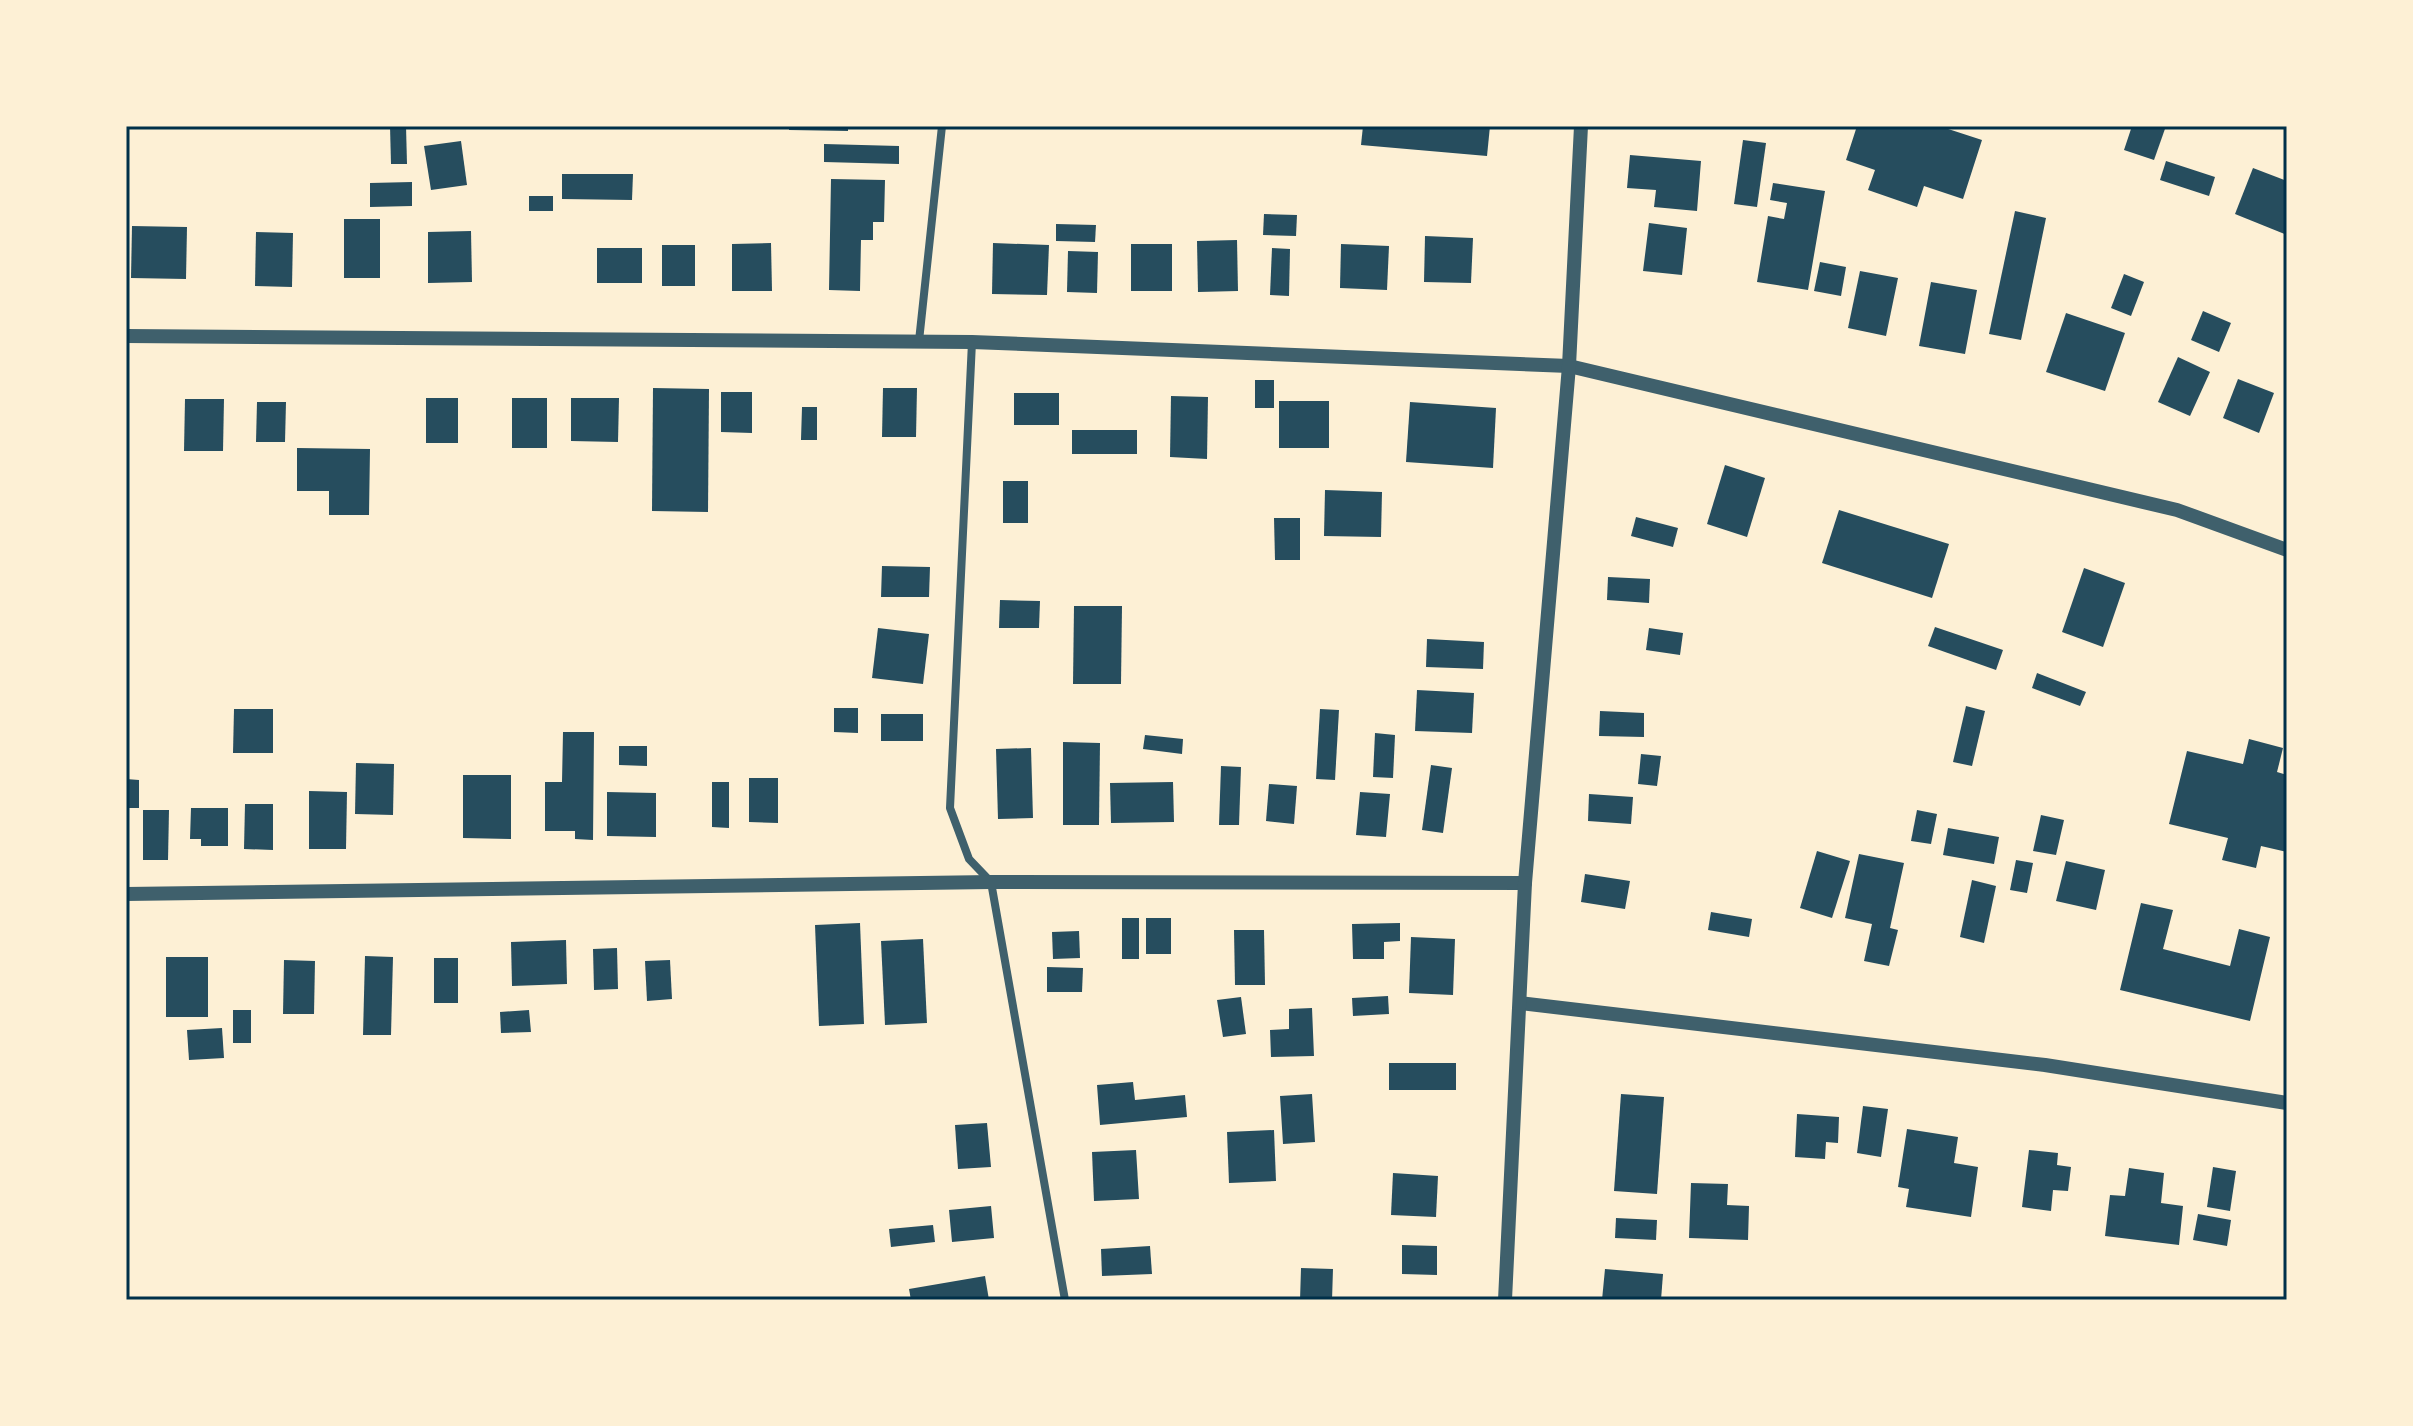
<svg xmlns="http://www.w3.org/2000/svg" width="2413" height="1426" viewBox="0 0 2413 1426" font-family="'Roboto Condensed',sans-serif">
  <style>
    .building { fill: #264d5e }
    .lines { fill: none; stroke-linecap: round; stroke-linejoin: round }
    .minor { stroke: #3f606c; stroke-width: 8 }
    .tertiary { stroke: #3f606c; stroke-width: 14 }
    .neatline { fill: none; stroke: #003049; stroke-width: 3 }
  </style>
  <rect width="100%" height="100%" fill="#fdf0d5"/>
  <g class="building">
    <polygon points="390,126 406,126 407,164 391,164"/>
    <polygon points="789,126 848,126 848,131 789,130"/>
    <polygon points="1363,126 1490,126 1487,156 1361,145"/>
    <polygon points="1857,126 1939,126 1982,140 1963,199 1924,186 1917,207 1868,190 1875,170 1846,160"/>
    <polygon points="2132,126 2166,126 2154,160 2124,150"/>
    <polygon points="1743,140 1766,143 1757,207 1734,204"/>
    <polygon points="461,141 467,185 431,190 424,146"/>
    <polygon points="824,144 899,146 899,164 824,162"/>
    <polygon points="1630,155 1701,161 1697,211 1654,207 1656,190 1627,188"/>
    <polygon points="2166,161 2215,177 2209,196 2160,180"/>
    <polygon points="2253,168 2287,181 2287,235 2235,214"/>
    <polygon points="562,174 633,174 632,200 562,199"/>
    <polygon points="831,179 885,180 884,222 873,222 873,240 861,240 860,291 829,290"/>
    <polygon points="412,182 412,206 370,207 370,183"/>
    <polygon points="1773,183 1825,191 1808,290 1757,282 1768,216 1784,219 1787,203 1770,200"/>
    <rect x="529" y="196" width="24" height="15"/>
    <polygon points="2015,211 2046,218 2021,340 1989,334"/>
    <polygon points="1264,214 1297,215 1296,236 1263,235"/>
    <rect x="344" y="219" width="36" height="59"/>
    <polygon points="1649,223 1687,228 1682,275 1643,271"/>
    <polygon points="1056,224 1096,225 1095,242 1056,241"/>
    <polygon points="132,226 187,227 186,279 131,278"/>
    <polygon points="471,231 472,282 428,283 428,232"/>
    <polygon points="256,232 293,233 292,287 255,286"/>
    <polygon points="1425,236 1473,238 1471,283 1424,282"/>
    <polygon points="1237,240 1238,291 1198,292 1197,241"/>
    <polygon points="771,243 772,291 732,291 732,244"/>
    <polygon points="993,243 1049,245 1047,295 992,294"/>
    <rect x="1131" y="244" width="41" height="47"/>
    <polygon points="1341,244 1389,246 1387,290 1340,288"/>
    <rect x="662" y="245" width="33" height="41"/>
    <rect x="597" y="248" width="45" height="35"/>
    <polygon points="1272,248 1290,249 1289,296 1270,295"/>
    <polygon points="1068,251 1098,252 1097,293 1067,292"/>
    <polygon points="1820,262 1846,267 1841,296 1814,291"/>
    <polygon points="1860,271 1898,278 1886,336 1848,328"/>
    <polygon points="2124,274 2144,282 2131,316 2111,308"/>
    <polygon points="1931,282 1977,290 1965,354 1919,346"/>
    <polygon points="2203,311 2231,323 2219,352 2191,340"/>
    <polygon points="2066,313 2125,333 2105,391 2046,372"/>
    <polygon points="2178,357 2210,372 2190,416 2158,402"/>
    <polygon points="2238,379 2274,393 2259,433 2223,418"/>
    <rect x="1255" y="380" width="19" height="28"/>
    <polygon points="653,388 709,389 708,512 652,511"/>
    <polygon points="883,388 917,388 916,437 882,437"/>
    <polygon points="721,392 752,392 752,433 721,432"/>
    <rect x="1014" y="393" width="45" height="32"/>
    <polygon points="1171,396 1208,397 1207,459 1170,457"/>
    <rect x="426" y="398" width="32" height="45"/>
    <rect x="512" y="398" width="35" height="50"/>
    <polygon points="571,398 619,398 618,442 571,441"/>
    <polygon points="185,399 224,399 223,451 184,451"/>
    <rect x="1279" y="401" width="50" height="47"/>
    <polygon points="257,402 286,402 285,442 256,442"/>
    <polygon points="1410,402 1496,408 1493,468 1406,462"/>
    <polygon points="802,407 817,407 817,440 801,440"/>
    <rect x="1072" y="430" width="65" height="24"/>
    <polygon points="297,448 370,449 369,515 329,515 329,491 297,491"/>
    <polygon points="1725,465 1765,478 1747,537 1707,524"/>
    <rect x="1003" y="481" width="25" height="42"/>
    <polygon points="1325,490 1382,492 1381,537 1324,536"/>
    <polygon points="1839,510 1949,544 1932,598 1822,563"/>
    <polygon points="1636,517 1678,528 1673,547 1631,536"/>
    <polygon points="1274,518 1300,518 1300,560 1275,560"/>
    <polygon points="882,566 930,567 929,597 881,597"/>
    <polygon points="2084,568 2125,583 2103,647 2062,632"/>
    <polygon points="1608,577 1650,579 1649,603 1607,600"/>
    <polygon points="1000,600 1040,601 1039,628 999,628"/>
    <polygon points="1074,606 1122,606 1121,684 1073,684"/>
    <polygon points="1935,627 2003,650 1996,670 1928,646"/>
    <polygon points="878,628 929,634 923,684 872,678"/>
    <polygon points="1649,628 1683,633 1680,655 1646,650"/>
    <polygon points="1427,639 1484,642 1483,669 1426,667"/>
    <polygon points="2037,673 2086,692 2080,706 2032,688"/>
    <polygon points="1417,690 1474,693 1472,733 1415,731"/>
    <polygon points="1966,706 1985,711 1972,766 1953,762"/>
    <polygon points="834,708 858,708 858,733 834,732"/>
    <polygon points="234,709 273,709 273,753 233,753"/>
    <polygon points="1320,709 1339,710 1335,780 1316,779"/>
    <polygon points="1600,711 1644,713 1644,737 1599,736"/>
    <rect x="881" y="714" width="42" height="27"/>
    <polygon points="563,732 594,732 593,840 575,839 575,831 545,831 545,782 562,782"/>
    <polygon points="1375,733 1395,735 1393,778 1373,777"/>
    <polygon points="1145,735 1183,739 1182,754 1143,749"/>
    <polygon points="2249,739 2283,748 2277,772 2287,775 2287,852 2261,846 2256,868 2222,860 2228,838 2169,824 2187,751 2243,764"/>
    <polygon points="1063,742 1100,743 1099,825 1063,825"/>
    <polygon points="619,746 647,746 647,766 619,765"/>
    <polygon points="1031,748 1033,818 998,819 996,749"/>
    <polygon points="1641,754 1661,756 1657,786 1638,784"/>
    <polygon points="356,763 394,764 393,815 355,814"/>
    <polygon points="1431,765 1452,768 1443,833 1422,830"/>
    <polygon points="1221,766 1241,767 1239,825 1219,825"/>
    <polygon points="463,775 511,775 511,839 463,838"/>
    <polygon points="749,778 778,778 778,823 749,822"/>
    <polygon points="126,779 139,780 139,808 126,808"/>
    <polygon points="712,782 729,782 729,828 712,827"/>
    <polygon points="1173,782 1174,822 1111,823 1110,783"/>
    <polygon points="1269,784 1297,786 1294,824 1266,821"/>
    <polygon points="309,791 347,792 346,849 309,849"/>
    <polygon points="607,792 656,793 656,837 607,836"/>
    <polygon points="1360,792 1390,794 1386,837 1356,835"/>
    <polygon points="1589,794 1633,797 1631,824 1588,821"/>
    <polygon points="245,804 273,804 273,850 244,849"/>
    <polygon points="191,808 228,808 228,846 201,846 201,839 190,839"/>
    <polygon points="143,810 169,810 168,860 143,860"/>
    <polygon points="1917,810 1937,814 1931,844 1911,841"/>
    <polygon points="2041,815 2064,820 2056,855 2033,851"/>
    <polygon points="1948,828 1999,837 1994,864 1943,855"/>
    <polygon points="1817,851 1850,861 1832,918 1800,908"/>
    <polygon points="1859,854 1904,863 1890,928 1898,930 1889,966 1864,961 1872,924 1845,918"/>
    <polygon points="2016,860 2033,863 2027,893 2010,890"/>
    <polygon points="2066,861 2105,870 2096,910 2056,901"/>
    <polygon points="1585,874 1630,881 1625,909 1581,902"/>
    <polygon points="1972,880 1996,886 1984,943 1960,937"/>
    <polygon points="2141,903 2173,910 2163,949 2230,966 2239,929 2270,937 2250,1021 2120,990"/>
    <polygon points="1711,912 1752,919 1749,937 1708,930"/>
    <rect x="1122" y="918" width="17" height="41"/>
    <rect x="1146" y="918" width="25" height="36"/>
    <polygon points="860,923 864,1024 819,1026 815,925"/>
    <polygon points="1400,923 1400,941 1384,942 1384,959 1353,959 1352,924"/>
    <polygon points="1234,930 1264,930 1265,985 1235,985"/>
    <polygon points="1079,931 1080,958 1053,959 1052,932"/>
    <polygon points="1411,937 1455,939 1453,995 1409,993"/>
    <polygon points="923,939 927,1023 885,1025 881,941"/>
    <polygon points="566,940 567,984 512,986 511,942"/>
    <polygon points="617,948 618,989 594,990 593,949"/>
    <polygon points="365,956 393,957 391,1035 363,1035"/>
    <rect x="166" y="957" width="42" height="60"/>
    <rect x="434" y="958" width="24" height="45"/>
    <polygon points="284,960 315,961 314,1014 283,1014"/>
    <polygon points="670,960 672,999 647,1001 645,961"/>
    <polygon points="1047,967 1083,968 1082,992 1047,992"/>
    <polygon points="1388,996 1389,1014 1353,1016 1352,998"/>
    <polygon points="1241,997 1246,1034 1223,1037 1217,1000"/>
    <polygon points="1312,1008 1314,1056 1271,1057 1270,1030 1289,1029 1289,1009"/>
    <rect x="233" y="1010" width="18" height="33"/>
    <polygon points="529,1010 531,1032 501,1033 500,1012"/>
    <polygon points="222,1028 224,1058 189,1060 187,1030"/>
    <rect x="1389" y="1063" width="67" height="27"/>
    <polygon points="1133,1082 1135,1100 1185,1095 1187,1117 1100,1125 1097,1085"/>
    <polygon points="1312,1094 1315,1142 1283,1144 1280,1096"/>
    <polygon points="1621,1094 1664,1097 1657,1194 1614,1191"/>
    <polygon points="1863,1106 1888,1109 1881,1157 1857,1153"/>
    <polygon points="1797,1114 1839,1117 1838,1143 1826,1142 1825,1159 1795,1157"/>
    <polygon points="987,1123 991,1167 958,1169 955,1125"/>
    <polygon points="1907,1129 1958,1137 1954,1163 1978,1167 1971,1217 1906,1207 1909,1189 1898,1187"/>
    <polygon points="1274,1130 1276,1181 1229,1183 1227,1132"/>
    <polygon points="1136,1150 1139,1199 1094,1201 1092,1152"/>
    <polygon points="2029,1150 2058,1153 2057,1165 2071,1167 2068,1191 2053,1190 2051,1211 2022,1207"/>
    <polygon points="2213,1167 2236,1171 2230,1211 2207,1207"/>
    <polygon points="2129,1168 2164,1173 2161,1203 2183,1206 2179,1245 2105,1236 2110,1195 2125,1196"/>
    <polygon points="1393,1173 1438,1176 1436,1217 1391,1215"/>
    <polygon points="1691,1183 1728,1184 1727,1205 1749,1206 1748,1240 1689,1238"/>
    <polygon points="991,1206 994,1238 952,1242 949,1210"/>
    <polygon points="2198,1214 2231,1220 2227,1246 2193,1240"/>
    <polygon points="1616,1218 1657,1220 1656,1240 1615,1238"/>
    <polygon points="933,1225 935,1242 891,1247 889,1229"/>
    <polygon points="1402,1245 1437,1246 1437,1275 1402,1274"/>
    <polygon points="1150,1246 1152,1274 1102,1276 1101,1249"/>
    <polygon points="1301,1268 1333,1269 1332,1300 1300,1300"/>
    <polygon points="1605,1269 1663,1274 1661,1300 1602,1300"/>
    <polygon points="985,1276 989,1300 911,1300 909,1289"/>
  </g>
  <g class="lines">
    <g class="minor">
      <polyline points="919,341 942,126"/>
      <polyline points="972,342 950,808 969,859 991,882 1065,1300"/>
    </g>
    <g class="tertiary">
      <polyline points="126,336 972,342 1569,366 2177,510 2287,550"/>
      <polyline points="126,894 991,882 1525,883"/>
      <polyline points="1520,1003 2045,1065 2287,1103"/>
      <polyline points="1505,1300 1525,883 1569,366 1581,126"/>
    </g>
  </g>
  <rect width="2413" height="1426" fill="none" stroke="#fdf0d5" stroke-width="256"/>
  <rect x="128" y="128" width="2157" height="1170" class="neatline"/>
</svg>
